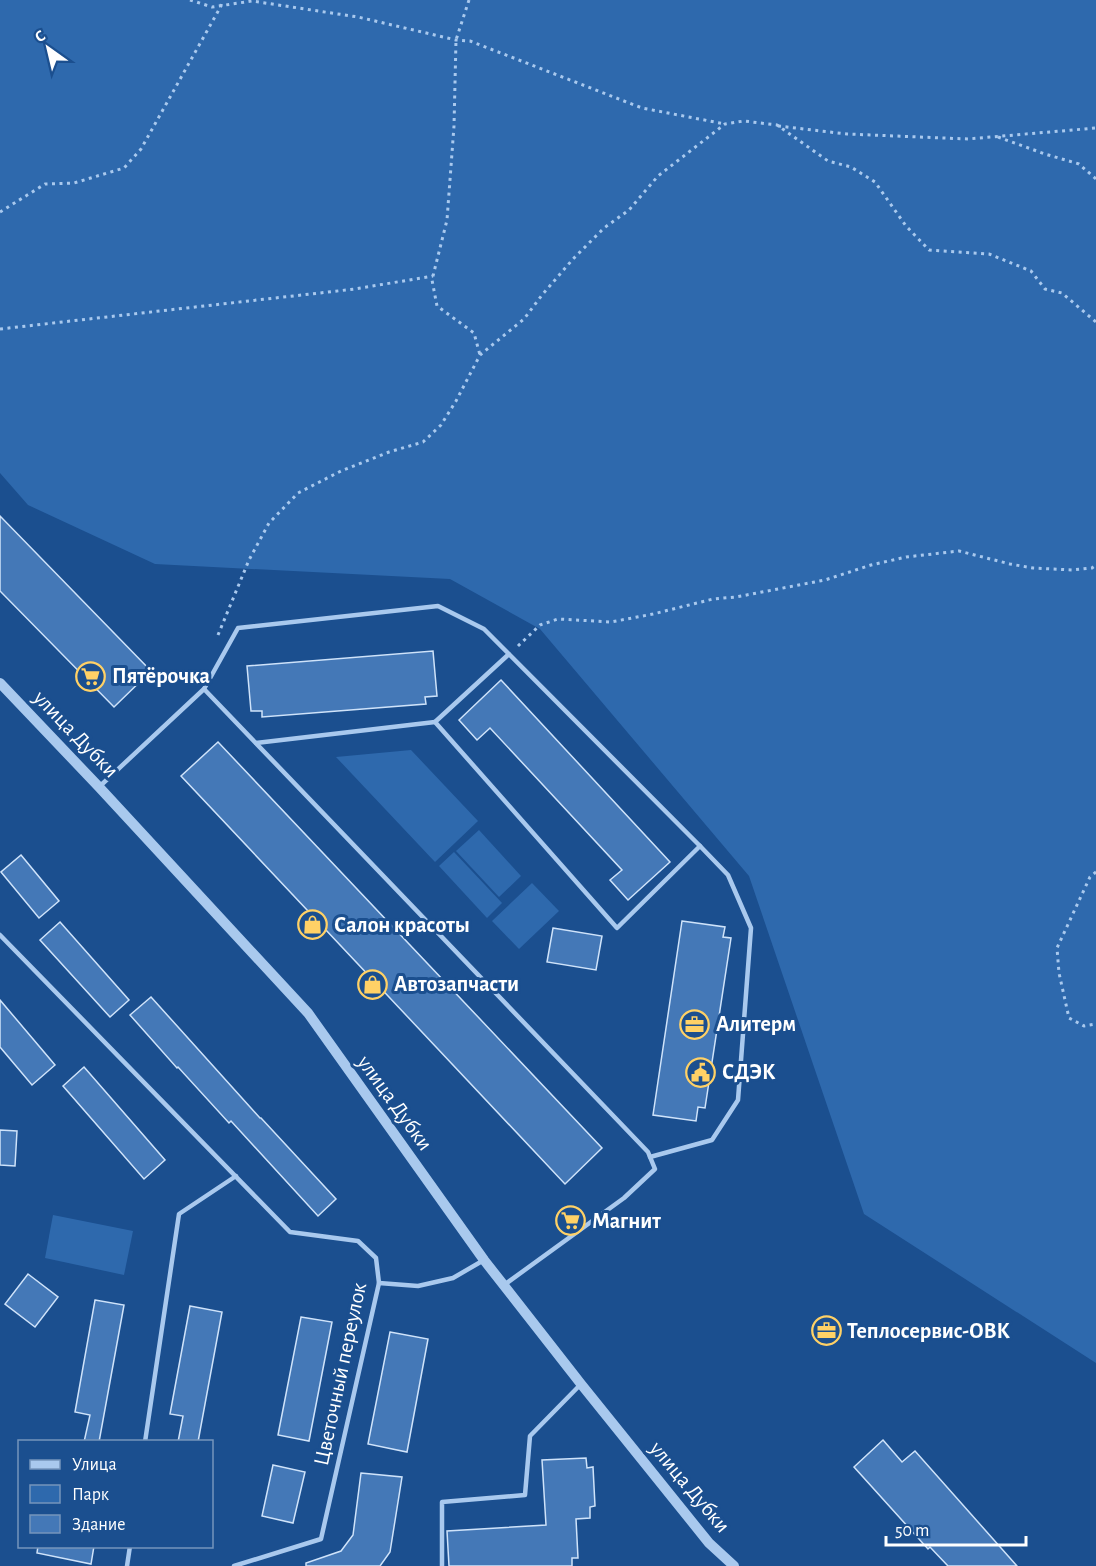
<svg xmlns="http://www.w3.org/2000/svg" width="1096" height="1566" viewBox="0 0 1096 1566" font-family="'Alegreya Sans',sans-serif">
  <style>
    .green { fill: #2e69ad }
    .building { fill: #4478b7; stroke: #cfe3fa; stroke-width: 1.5 }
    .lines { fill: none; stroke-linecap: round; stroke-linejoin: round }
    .path { stroke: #a9c9ee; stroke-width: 3; stroke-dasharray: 3 4.5; stroke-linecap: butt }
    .service { stroke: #a9c9ee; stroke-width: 4.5 }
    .tertiary { stroke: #a9c9ee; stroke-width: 10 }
    .labels { text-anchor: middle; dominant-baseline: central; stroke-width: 6; stroke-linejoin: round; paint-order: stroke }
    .poi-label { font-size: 22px; font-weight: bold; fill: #fff; stroke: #1b4f8f; text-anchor: start }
    .street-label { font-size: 22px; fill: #fff; stroke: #1b4f8f }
  </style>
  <rect width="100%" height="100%" fill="#1b4f8f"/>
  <g class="green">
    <polygon points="0,0 1096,0 1096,1363 864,1214 749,876 540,629 450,579 155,564 28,505 0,473"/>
    <polygon points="411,750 478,821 435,862 336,757"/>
    <polygon points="479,830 521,876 499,897 456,851"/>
    <polygon points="454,852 502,903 487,918 439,866"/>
    <polygon points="532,883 559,911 519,949 492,921"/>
    <polygon points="53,1215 133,1231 124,1275 45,1258"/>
  </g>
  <g class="building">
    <polygon points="0,516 151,671 114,707 0,591"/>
    <polygon points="433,651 437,696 425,697 426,704 262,717 262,711 251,711 247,666"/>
    <polygon points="501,680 670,862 628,900 610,880 622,870 490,728 477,740 459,720"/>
    <polygon points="218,742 602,1148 565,1184 181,776"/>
    <polygon points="21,855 59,901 39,918 1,872"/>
    <polygon points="682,921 725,927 723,937 731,938 705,1108 698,1107 696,1121 653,1115"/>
    <polygon points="60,922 129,1000 110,1017 40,940"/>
    <polygon points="553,928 602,936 596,970 547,962"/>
    <polygon points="151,997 260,1118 261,1118 336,1199 318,1216 231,1121 229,1123 178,1067 177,1068 130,1015"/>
    <polygon points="0,1000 55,1065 32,1085 0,1047"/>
    <polygon points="84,1067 165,1160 144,1179 63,1086"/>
    <polygon points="0,1130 17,1131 15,1166 0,1165"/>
    <polygon points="28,1274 58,1297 35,1327 5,1304"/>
    <polygon points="95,1300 124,1305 99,1442 84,1442 90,1415 75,1412"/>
    <polygon points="190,1306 222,1312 198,1442 178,1442 183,1416 170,1414"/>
    <polygon points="301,1317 332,1322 309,1441 278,1435"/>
    <polygon points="390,1332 428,1339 407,1452 368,1444"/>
    <polygon points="883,1440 902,1462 915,1451 1017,1566 948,1566 930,1547 928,1549 854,1467"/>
    <polygon points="586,1458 587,1468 593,1467 595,1506 590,1507 590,1518 576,1519 578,1558 572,1558 572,1566 449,1566 447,1531 546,1525 542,1460"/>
    <polygon points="273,1465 305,1472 293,1523 262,1516"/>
    <polygon points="361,1473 402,1477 390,1552 380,1566 306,1566 306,1563 341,1551 353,1535"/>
    <polygon points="38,1546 94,1546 91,1564 37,1553"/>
  </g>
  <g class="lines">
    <g class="path">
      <polyline points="190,0 212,7 252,1 358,17 456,40 470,41 642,108 725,124"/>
      <polyline points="469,0 456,40 454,126 447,220 432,280 437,306 474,333 480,355"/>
      <polyline points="778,126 847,134 968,139 1096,128"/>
      <polyline points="998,137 1045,154 1079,164 1096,179"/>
      <polyline points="0,212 45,184 74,183 124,168 141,149 221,6 222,0"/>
      <polyline points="0,329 355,289 433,276"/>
      <polyline points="218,635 249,560 269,523 298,493 341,471 389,452 423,442 441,425 456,401 480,355 524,319 542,295 573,259 604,228 629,210 658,176 725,124 744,121 777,125 828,161 851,167 875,182 906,226 929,250 989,254 1031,271 1045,289 1062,293 1096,322"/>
      <polyline points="518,646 540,625 558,619 611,622 653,614 713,599 736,597 825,580 871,565 906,557 959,551 1010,564 1033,568 1072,570 1092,568 1096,565"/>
      <polyline points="1096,872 1090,877 1057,948 1059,973 1069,1018 1084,1026 1096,1024"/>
    </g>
    <g class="service">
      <polyline points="204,689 648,1152 655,1169 624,1198 504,1285"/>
      <polyline points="256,743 435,722"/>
      <polyline points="99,787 204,689 238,628 438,606 484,629 700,846 617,928 435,722 509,654"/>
      <polyline points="0,935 290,1232 358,1241 376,1258 379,1283 321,1539 234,1566"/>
      <polyline points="650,1157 712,1140 738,1100 751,928 728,875 700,846"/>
      <polyline points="379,1283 418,1286 453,1278 484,1260"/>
      <polyline points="145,1442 179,1214 236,1176"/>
      <polyline points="127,1566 130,1546"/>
      <polyline points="442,1566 442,1502 525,1495 530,1436 581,1384"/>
    </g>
    <polyline class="tertiary" points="0,683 99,787 308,1013 484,1260 581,1384 709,1543 734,1566"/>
  </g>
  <defs>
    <symbol id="supermarket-ring" viewBox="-11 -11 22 22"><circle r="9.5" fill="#1b4f8f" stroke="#ffd166" stroke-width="1.5"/><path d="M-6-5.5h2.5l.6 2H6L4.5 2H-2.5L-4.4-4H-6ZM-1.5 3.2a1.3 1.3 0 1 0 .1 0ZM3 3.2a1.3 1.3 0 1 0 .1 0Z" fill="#ffd166"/></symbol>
    <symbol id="shop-ring" viewBox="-11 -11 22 22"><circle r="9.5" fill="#1b4f8f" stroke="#ffd166" stroke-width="1.5"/><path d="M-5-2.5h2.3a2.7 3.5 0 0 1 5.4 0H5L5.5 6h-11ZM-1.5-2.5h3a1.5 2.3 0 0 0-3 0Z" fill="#ffd166"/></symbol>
    <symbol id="office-ring" viewBox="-11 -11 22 22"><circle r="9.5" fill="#1b4f8f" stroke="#ffd166" stroke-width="1.5"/><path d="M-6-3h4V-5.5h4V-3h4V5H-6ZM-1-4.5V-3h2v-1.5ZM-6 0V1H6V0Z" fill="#ffd166"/></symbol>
    <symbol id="civic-ring" viewBox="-11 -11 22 22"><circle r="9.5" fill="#1b4f8f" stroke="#ffd166" stroke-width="1.5"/><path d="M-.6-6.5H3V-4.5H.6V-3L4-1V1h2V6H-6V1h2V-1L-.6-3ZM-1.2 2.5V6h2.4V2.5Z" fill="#ffd166"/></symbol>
  </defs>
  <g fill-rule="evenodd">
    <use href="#supermarket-ring" x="74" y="660" width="33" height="33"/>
    <use href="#shop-ring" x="296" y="908" width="33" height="33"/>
    <use href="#shop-ring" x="356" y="968" width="33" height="33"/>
    <use href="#office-ring" x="678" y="1008" width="33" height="33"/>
    <use href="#civic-ring" x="684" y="1056" width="33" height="33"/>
    <use href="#supermarket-ring" x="554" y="1204" width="33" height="33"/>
    <use href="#office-ring" x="810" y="1314" width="33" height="33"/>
  </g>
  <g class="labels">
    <g class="poi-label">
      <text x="112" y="676">Пятёрочка</text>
      <text x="334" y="925">Салон красоты</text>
      <text x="394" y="984">Автозапчасти</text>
      <text x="716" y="1024">Алитерм</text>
      <text x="722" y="1072">СДЭК</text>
      <text x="592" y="1221">Магнит</text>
      <text x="847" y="1331">Теплосервис-ОВК</text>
    </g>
    <g class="street-label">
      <text transform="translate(76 734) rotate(46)">улица Дубки</text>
      <text transform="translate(395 1103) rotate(54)">улица Дубки</text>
      <text transform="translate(340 1374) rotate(-78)">Цветочный переулок</text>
      <text transform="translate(690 1487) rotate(50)">улица Дубки</text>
    </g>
  </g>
  <rect x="18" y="1440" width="195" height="108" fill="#1b4f8f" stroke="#7695bc" stroke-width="1.5"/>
  <rect x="30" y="1460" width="30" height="9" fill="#a9c9ee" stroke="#7695bc" stroke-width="1.5"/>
  <text x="72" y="1470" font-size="18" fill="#ffffff">Улица</text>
  <rect x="30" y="1485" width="30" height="18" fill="#2e69ad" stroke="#7695bc" stroke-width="1.5"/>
  <text x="72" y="1500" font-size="18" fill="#ffffff">Парк</text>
  <rect x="30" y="1515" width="30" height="18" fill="#4478b7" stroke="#7695bc" stroke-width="1.5"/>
  <text x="72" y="1530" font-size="18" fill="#ffffff">Здание</text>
  <g transform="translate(48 48) rotate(326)" stroke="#1b4f8f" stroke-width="4.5" paint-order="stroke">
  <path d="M0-4.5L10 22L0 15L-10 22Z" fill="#ffffff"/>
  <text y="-9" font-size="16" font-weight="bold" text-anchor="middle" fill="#ffffff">С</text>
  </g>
  <path d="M886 1536v9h140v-9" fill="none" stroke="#ffffff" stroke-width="3"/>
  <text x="895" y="1536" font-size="18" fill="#ffffff" stroke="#1b4f8f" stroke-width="4.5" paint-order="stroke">50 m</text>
</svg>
